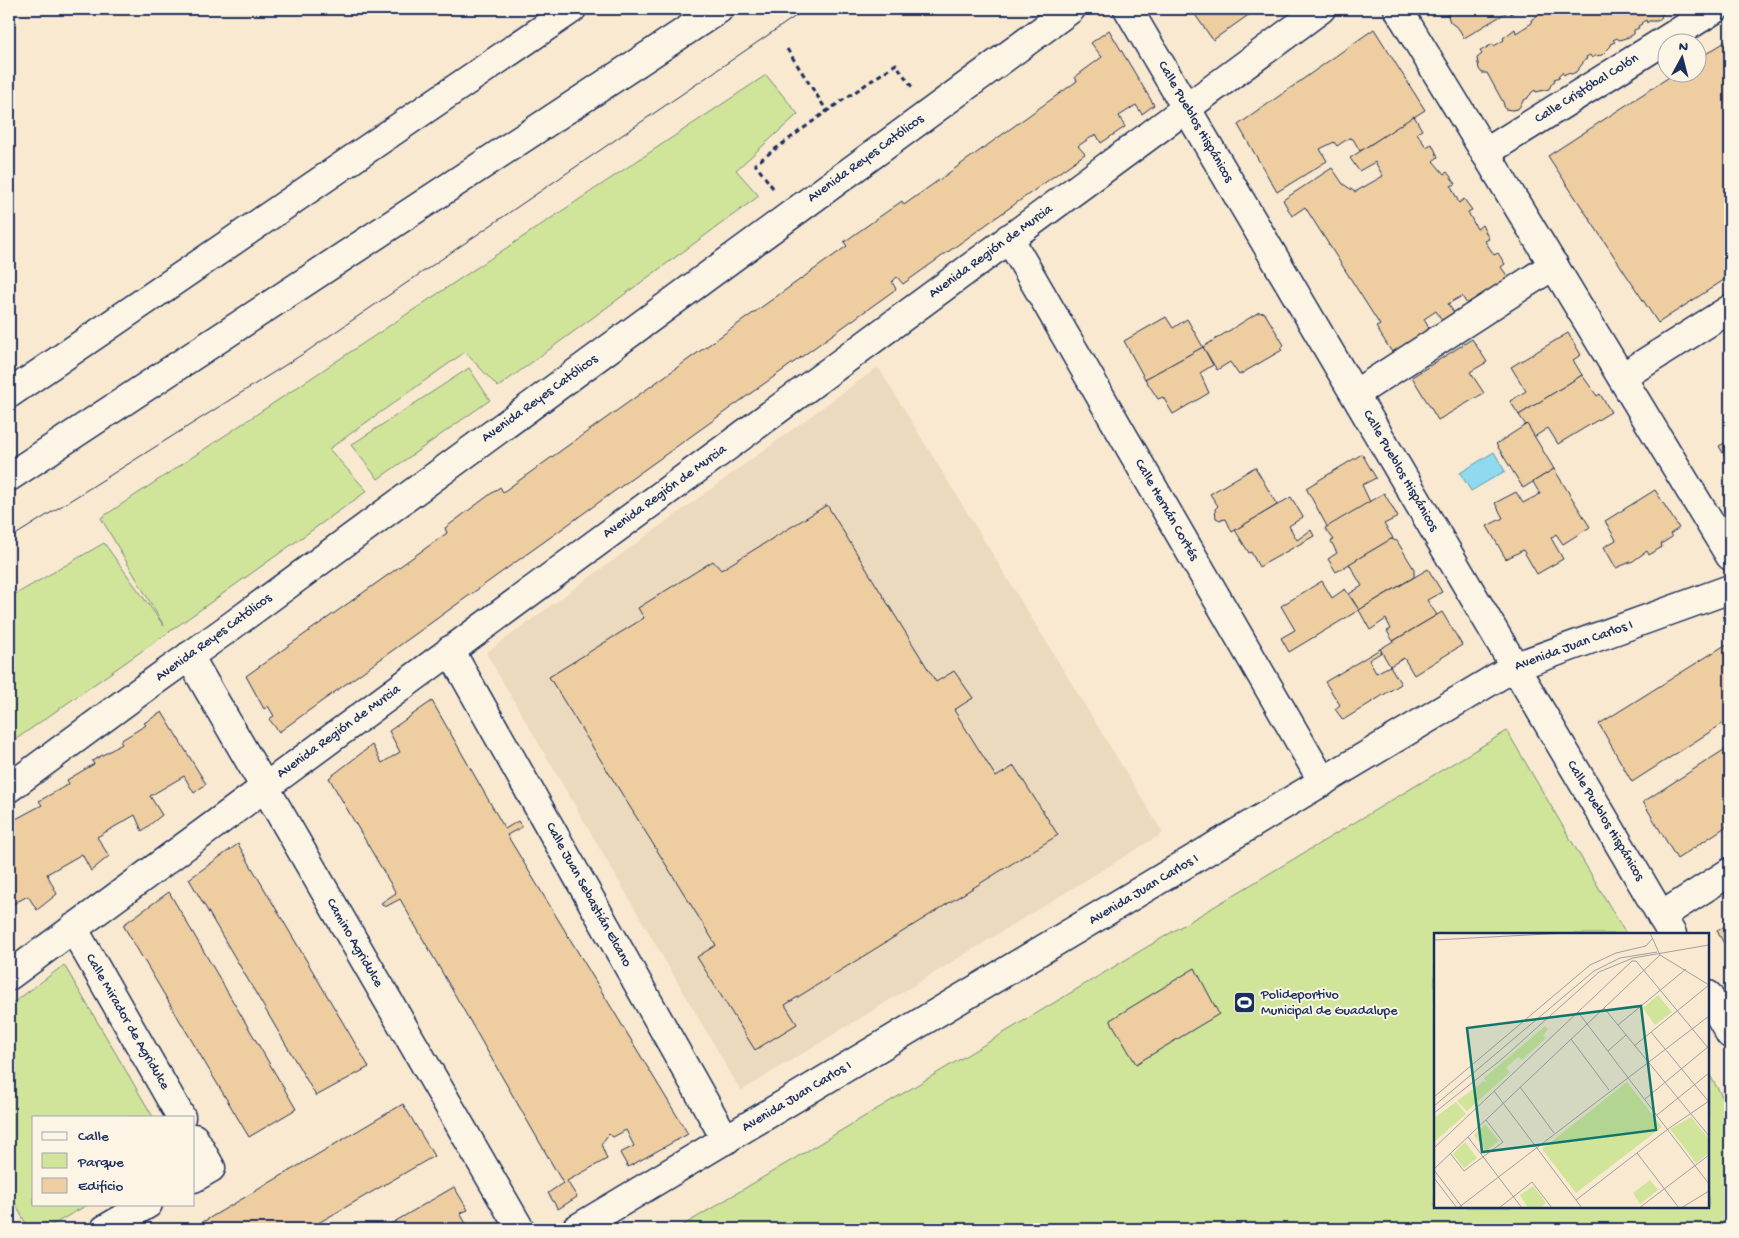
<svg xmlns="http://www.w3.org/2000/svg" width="1739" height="1238" viewBox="0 0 1739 1238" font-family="'Gochi Hand',sans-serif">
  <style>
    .built { fill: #ecdabe }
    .green { fill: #d0e599; stroke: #768a7c }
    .water { fill: #8fdaef; stroke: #6196b5 }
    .building { fill: #eecea0; stroke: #1b2f5e }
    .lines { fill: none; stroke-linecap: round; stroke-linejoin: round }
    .minor-casing { stroke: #1b2f5e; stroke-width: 31 }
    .major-casing { stroke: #1b2f5e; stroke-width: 31 }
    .path { stroke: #1b2f5e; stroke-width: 3; stroke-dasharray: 5 4; stroke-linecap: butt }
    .minor { stroke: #fcf5e5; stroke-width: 28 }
    .major { stroke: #fcf5e5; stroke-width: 28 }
    .tram { stroke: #1b2f5e; stroke-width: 1 }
    .labels { text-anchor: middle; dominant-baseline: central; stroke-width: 4; stroke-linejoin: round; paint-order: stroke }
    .street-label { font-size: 14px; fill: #1b2f5e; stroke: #fcf5e5 }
    .poi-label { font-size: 14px; fill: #1b2f5e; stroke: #fcf5e5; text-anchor: start }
    .inset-road { fill: none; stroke: #a09fa2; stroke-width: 1 }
    .view { fill: #0f766e; fill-opacity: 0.15; stroke: #0f766e; stroke-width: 2.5 }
    .inset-edge { fill: none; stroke: #1b2f5e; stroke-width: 2.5 }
  </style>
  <rect width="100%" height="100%" fill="#f8e9d0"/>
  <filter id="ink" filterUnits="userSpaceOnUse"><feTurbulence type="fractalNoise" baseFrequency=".02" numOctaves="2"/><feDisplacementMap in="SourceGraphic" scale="10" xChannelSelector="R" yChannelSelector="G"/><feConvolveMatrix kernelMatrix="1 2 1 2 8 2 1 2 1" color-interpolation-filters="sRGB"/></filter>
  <g filter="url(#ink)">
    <polygon class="built" points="878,367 1163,833 741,1091 486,653"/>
    <g class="green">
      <polygon points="766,75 798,114 736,170 759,196 498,387 465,352 329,449 367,491 169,632 9,744 9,598 104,543 164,626 101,518"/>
      <polygon points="469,368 490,400 378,479 351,445"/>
      <polygon points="1507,731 1626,934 1435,934 1435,1207 1708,1207 1708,1072 1730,1110 1730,1229 677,1229"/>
      <polygon points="64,965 153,1117 34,1117 34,1204 89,1204 45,1229 29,1229 9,1193 9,1006"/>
    </g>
    <polygon class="water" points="1494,452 1505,471 1471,491 1460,473"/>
    <g class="building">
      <polygon points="1191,9 1257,9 1213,40"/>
      <polygon points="1455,9 1518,9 1511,14 1509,11 1464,38 1459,29 1450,22 1448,16 1448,11 1450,12"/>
      <polygon points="1554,9 1666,9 1667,11 1663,12 1661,18 1657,21 1649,21 1647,23 1646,20 1641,23 1642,24 1638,26 1639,28 1634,30 1634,34 1629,37 1619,40 1617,38 1613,40 1615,42 1610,44 1611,46 1602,55 1595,56 1592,58 1590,55 1586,57 1587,59 1583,61 1583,63 1576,72 1572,74 1567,73 1564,75 1562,72 1558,76 1560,77 1554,79 1555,81 1552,83 1549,89 1536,92 1535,90 1531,93 1531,94 1528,97 1528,98 1524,100 1518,109 1512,110 1505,109 1503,102 1487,73 1482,73 1479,69 1477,58 1482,54 1480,51 1493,44 1494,46 1504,40 1503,38 1515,29 1516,33 1532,23 1531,20 1542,12 1544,15"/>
      <polygon points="1374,29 1425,110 1360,151 1353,139 1349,138 1337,146 1334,142 1320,149 1327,161 1277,192 1238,125"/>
      <polygon points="1109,30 1154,105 1142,114 1136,105 1119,116 1125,127 1101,143 1096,134 1078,146 1085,154 903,284 897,277 892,282 896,289 279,732 269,719 274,716 268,706 264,709 246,676 447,533 445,528 500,487 503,492 847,246 844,242 902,201 904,205 1077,81 1075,77 1102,57 1091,43"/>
      <polygon points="1730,39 1730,276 1658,323 1548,156 1677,72 1696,72 1696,60"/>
      <polygon points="1414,116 1422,130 1417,133 1426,147 1432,144 1438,157 1433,161 1444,174 1447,172 1456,184 1451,186 1459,203 1464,199 1472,210 1468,212 1477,229 1482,225 1489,239 1485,241 1494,255 1498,253 1505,264 1501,267 1512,283 1470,309 1462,296 1448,304 1457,317 1445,325 1436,311 1424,319 1432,334 1395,357 1376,327 1380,325 1305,207 1292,216 1283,200 1332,168 1343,184 1355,192 1383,176 1375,162 1359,171 1350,158"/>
      <polygon points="1259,312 1261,313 1264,312 1284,345 1280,348 1282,350 1239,375 1230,362 1217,370 1203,347"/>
      <polygon points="1166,317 1173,328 1187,319 1203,347 1145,379 1124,341"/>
      <polygon points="1568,333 1581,355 1573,360 1582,375 1519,415 1510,401 1526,391 1511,367"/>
      <polygon points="1472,339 1487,362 1470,372 1484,393 1438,420 1412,377"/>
      <polygon points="1203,347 1213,365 1200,373 1209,393 1173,414 1163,397 1158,399 1145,379"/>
      <polygon points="1582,375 1597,396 1600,394 1611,412 1558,444 1548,428 1534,437 1519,415"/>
      <polygon points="1527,424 1554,469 1523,488 1496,444"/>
      <polygon points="1730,440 1730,465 1719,446"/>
      <polygon points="1362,454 1376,478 1362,485 1370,502 1328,528 1306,488"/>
      <polygon points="1255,467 1277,505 1232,532 1226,519 1220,520 1216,518 1215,509 1218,506 1210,494"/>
      <polygon points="1554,469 1590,527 1563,544 1556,534 1551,538 1563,559 1537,574 1523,550 1506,559 1487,526 1503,518 1495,503 1516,492 1523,503 1540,494 1533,482"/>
      <polygon points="1655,490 1679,528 1670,534 1672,537 1661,544 1662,547 1649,555 1647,551 1633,561 1616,568 1604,547 1616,540 1605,521"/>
      <polygon points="1384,493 1398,517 1384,524 1393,538 1336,572 1328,559 1337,553 1331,541 1334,540 1325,528"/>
      <polygon points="1291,497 1303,517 1289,526 1297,540 1311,530 1314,536 1259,567 1251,552 1249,553 1235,530"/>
      <polygon points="827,505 936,682 954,671 973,698 954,710 996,777 1014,766 1058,835 785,1005 797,1024 755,1050 697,957 716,945 549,677 644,618 638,608 713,561 721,570"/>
      <polygon points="1391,539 1397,541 1414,569 1414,577 1359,610 1349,594 1362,586 1349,564"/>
      <polygon points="1428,569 1442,592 1427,600 1437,615 1393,641 1387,631 1391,629 1386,619 1370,630 1359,610"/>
      <polygon points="1322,581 1332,598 1345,589 1359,610 1289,652 1281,638 1295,630 1281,606"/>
      <polygon points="1442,612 1462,645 1414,675 1404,658 1390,666 1380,649"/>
      <polygon points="1730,642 1730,719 1632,782 1599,724"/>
      <polygon points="1380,649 1382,652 1369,660 1376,673 1390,666 1401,684 1343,720 1335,709 1340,705 1325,682"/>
      <polygon points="432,701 505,829 518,821 522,827 507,835 688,1134 628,1167 620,1153 634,1146 626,1130 613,1137 609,1134 601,1144 607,1159 567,1181 577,1197 558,1209 548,1193 563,1183 400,899 385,907 381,903 396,893 329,778 372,745 382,763 400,752 389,731"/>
      <polygon points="162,712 206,784 194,793 184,776 150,796 162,815 142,831 135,815 97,837 109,856 91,871 82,854 47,874 57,894 37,910 28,896 9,906 9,828 16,824 14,820 42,805 39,801 69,784 67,780 94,764 92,761 122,744 120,741 146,725 144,723"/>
      <polygon points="1730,746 1730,824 1677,859 1643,802"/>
      <polygon points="238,844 369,1067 316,1096 189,879"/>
      <polygon points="169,892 296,1109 249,1137 123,925"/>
      <polygon points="1730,923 1730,954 1717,931"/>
      <polygon points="1195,968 1219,1014 1136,1064 1110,1020"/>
      <polygon points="403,1104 434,1156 308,1229 191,1229"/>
      <polygon points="454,1187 468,1210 460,1213 469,1229 382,1229"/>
    </g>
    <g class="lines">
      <defs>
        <g id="minor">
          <polyline points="1128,9 1672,934"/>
          <polyline points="1398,9 1730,556"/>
          <polyline points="1485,153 1715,9"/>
          <polyline points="1009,238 1323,782"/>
          <polyline points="1622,377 1730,309"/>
          <polyline points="1355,394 1554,265"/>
          <polyline points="450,650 726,1140"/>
          <polyline points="189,656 520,1229"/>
          <polyline points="9,788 146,687 226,630 1071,9"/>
          <polyline points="1661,916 1730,872"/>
          <polyline points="73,928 181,1117"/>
          <polyline points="9,976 1321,9"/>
          <polyline points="1708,995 1730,1034"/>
          <polyline points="194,1138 211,1168 194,1178"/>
          <polyline points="105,1229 148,1204"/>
          <polyline points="576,1229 1514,667 1730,589"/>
        </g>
        <g id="major">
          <polyline points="9,394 572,9"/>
          <polyline points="9,477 719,9"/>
        </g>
      </defs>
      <use href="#minor" class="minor-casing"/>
      <use href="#major" class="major-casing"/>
      <g class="path">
        <polyline points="787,49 827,111 896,64 912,87"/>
        <polyline points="773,188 755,164 827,111"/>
      </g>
      <use href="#minor" class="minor"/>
      <use href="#major" class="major"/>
      <polyline class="tram" points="9,539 306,352 806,9"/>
    </g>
  </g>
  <defs>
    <symbol id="stadium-square" viewBox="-11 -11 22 22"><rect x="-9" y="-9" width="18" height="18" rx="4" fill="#1b2f5e" stroke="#fcf5e5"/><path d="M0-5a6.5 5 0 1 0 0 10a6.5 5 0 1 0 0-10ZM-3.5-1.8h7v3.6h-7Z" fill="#fff"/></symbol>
  </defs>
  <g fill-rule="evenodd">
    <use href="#stadium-square" x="1232" y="990" width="25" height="25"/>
  </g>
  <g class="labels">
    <g class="street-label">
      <text transform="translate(1587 89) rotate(-32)">Calle Cristóbal Colón</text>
      <text transform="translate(1195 122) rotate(60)">Calle Pueblos Hispánicos</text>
      <text transform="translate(866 159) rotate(-36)">Avenida Reyes Católicos</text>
      <text transform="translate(991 252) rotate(-36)">Avenida Región de Murcia</text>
      <text transform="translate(540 399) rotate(-36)">Avenida Reyes Católicos</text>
      <text transform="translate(1400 471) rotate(60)">Calle Pueblos Hispánicos</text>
      <text transform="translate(665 492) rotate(-36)">Avenida Región de Murcia</text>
      <text transform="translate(1166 510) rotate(60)">Calle Hernán Cortés</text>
      <text transform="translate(214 638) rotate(-36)">Avenida Reyes Católicos</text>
      <text transform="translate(1574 646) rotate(-20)">Avenida Juan Carlos I</text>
      <text transform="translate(339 732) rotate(-36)">Avenida Región de Murcia</text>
      <text transform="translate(1605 821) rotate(59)">Calle Pueblos Hispánicos</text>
      <text transform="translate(1144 890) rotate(-31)">Avenida Juan Carlos I</text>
      <text transform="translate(588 895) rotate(61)">Calle Juan Sebastián Elcano</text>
      <text transform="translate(354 943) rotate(60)">Camino Agridulce</text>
      <text transform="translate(127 1022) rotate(60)">Calle Mirador de Agridulce</text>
      <text transform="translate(797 1097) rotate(-31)">Avenida Juan Carlos I</text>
    </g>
    <g class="poi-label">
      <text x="1261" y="995">Polideportivo<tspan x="1261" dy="16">Municipal de Guadalupe</tspan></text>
    </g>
  </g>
  <g transform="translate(1434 933)">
    <rect width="275" height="275" fill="#f8e9d0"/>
    <path d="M224,62L238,79L221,92L209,75ZM111,93L114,96L109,103L112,105L88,127L84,124L72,135L76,139L33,178L23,168L50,148L53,150L50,145ZM193,149L228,194L142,260L108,216ZM22,169L32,181L0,209V185ZM257,184L275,206V220L262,230L236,196ZM51,191L65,208L52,218L40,202ZM31,209L43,225L30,235L19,221ZM216,247L224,257L206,271L199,260ZM99,253L112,270L106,275H94L86,262Z" fill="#d0e599"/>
    <path class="inset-road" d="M0,7L132,0M170,75L275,203M144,79L275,251M184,92L252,36M217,99L275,169M137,106L175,157M200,113L275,52L226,22L216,0M174,118L192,102M86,154L120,200M60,158L148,275M0,164L156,32L182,20L212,13L218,6M211,166L275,113M0,173L160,38L186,25L223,19M0,180L68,126L165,39L199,25L275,12M223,182L275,140M34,204L88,275M0,215L198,28H202L275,116M16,220L30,238L69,209L52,187M203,220L245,275M0,236L226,22M0,237L28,274M0,245L23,275M142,267L234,196L275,168M24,275L275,83M65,275L98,249L118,275M205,275L275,222M247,275L275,258"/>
    <path class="view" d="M207,73L222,197L48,219L33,95Z"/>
    <rect width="275" height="275" class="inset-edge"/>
  </g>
  <rect width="1739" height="1238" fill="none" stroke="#fcf5e5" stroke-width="30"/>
  <rect x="15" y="15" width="1709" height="1208" fill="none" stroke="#1b2f5e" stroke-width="2" filter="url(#ink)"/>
  <rect x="32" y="1116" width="162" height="90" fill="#fcf5e5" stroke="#a2a6af"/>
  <rect x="42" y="1132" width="25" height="8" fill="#fcf5e5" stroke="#a2a6af"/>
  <text x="78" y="1140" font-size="15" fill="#1b2f5e">Calle</text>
  <rect x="42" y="1153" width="25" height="15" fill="#d0e599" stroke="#a2a6af"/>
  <text x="78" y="1166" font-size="15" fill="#1b2f5e">Parque</text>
  <rect x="42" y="1178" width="25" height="15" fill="#eecea0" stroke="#a2a6af"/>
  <text x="78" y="1190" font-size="15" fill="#1b2f5e">Edificio</text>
  <g transform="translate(1682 58) rotate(7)"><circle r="24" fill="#fcf5e5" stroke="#a2a6af"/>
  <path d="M0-4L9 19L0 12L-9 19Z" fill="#1b2f5e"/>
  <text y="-8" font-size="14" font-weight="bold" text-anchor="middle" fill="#1b2f5e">N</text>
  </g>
</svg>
